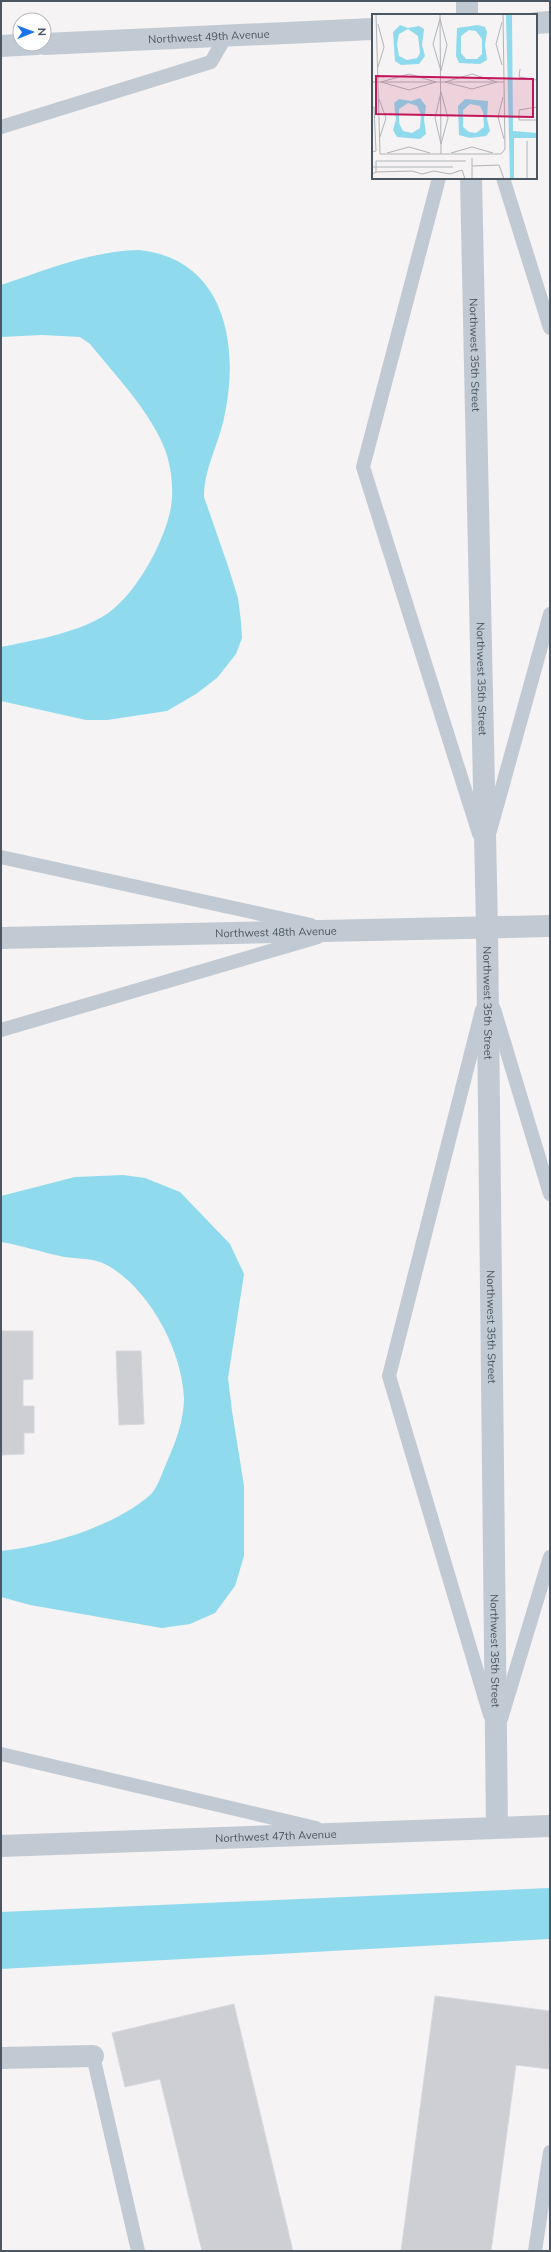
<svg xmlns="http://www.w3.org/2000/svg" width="551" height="2252" viewBox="0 0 551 2252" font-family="Mulish,sans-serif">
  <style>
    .water { fill: #90daee }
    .building { fill: #cdcfd5; stroke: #d7d9de }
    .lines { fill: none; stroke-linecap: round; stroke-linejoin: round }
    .service { stroke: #c1cad2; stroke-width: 14 }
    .minor { stroke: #c1cad2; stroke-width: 22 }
    .labels { text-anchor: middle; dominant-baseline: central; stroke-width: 3.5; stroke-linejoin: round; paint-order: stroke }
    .street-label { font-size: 11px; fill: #4a5661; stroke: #fff }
    .inset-road { fill: none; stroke: #b1b4b9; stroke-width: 1 }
    .view { fill: #c2185b; fill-opacity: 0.15; stroke: #c2185b; stroke-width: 2 }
    .inset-edge { fill: none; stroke: #4a5661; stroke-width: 2 }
  </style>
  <rect width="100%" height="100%" fill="#f5f3f3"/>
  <g class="water">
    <path d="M139,250C226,259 240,347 224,418C218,446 204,469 204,497L228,566L238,598L241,622L242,638L236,654L217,678L196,694L167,711L107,720H86L1,701V647C35,640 72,634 102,617C134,599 165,542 171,507C174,488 171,464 164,447C149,410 115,375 90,344L80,337L42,335L1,337V285C46,270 91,251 139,250Z"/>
    <path d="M123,1175L145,1178L180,1192L230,1244L244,1274L228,1378L232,1411L244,1486V1556L235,1586L215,1613L190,1624L162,1628L30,1605L1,1597V1551C48,1546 113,1527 149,1496C157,1490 162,1473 166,1464C175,1444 184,1421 184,1398C182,1351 151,1293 112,1268C94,1256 78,1260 60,1256C40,1252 21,1245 1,1242V1196L75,1177Z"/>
    <polygon points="550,1888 550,1939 1,1969 1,1912"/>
  </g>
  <g class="building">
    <polygon points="1,1331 33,1331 33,1379 23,1380 23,1406 34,1406 34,1433 24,1433 24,1454 1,1455"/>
    <polygon points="116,1351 141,1351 144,1424 119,1425"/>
    <polygon points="435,1996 550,2011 549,2069 516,2065 491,2251 401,2251"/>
    <polygon points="234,2004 293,2251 202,2251 160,2079 125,2087 112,2033"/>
  </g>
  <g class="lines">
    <g class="service">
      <polyline points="1,127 211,62 226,36"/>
      <polyline points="439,178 363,467 479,834"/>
      <polyline points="503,178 550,328"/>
      <polyline points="490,831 550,614"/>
      <polyline points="1,857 311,925"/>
      <polyline points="494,1009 550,1194"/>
      <polyline points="482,1010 389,1376 490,1715"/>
      <polyline points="1,1030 318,937"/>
      <polyline points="501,1719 550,1557"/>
      <polyline points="1,1754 316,1828"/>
      <polyline points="93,2056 138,2251"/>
      <polyline points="535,2251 550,2152"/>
    </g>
    <g class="minor">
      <polyline points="467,1 467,15"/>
      <polyline points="536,23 550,22"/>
      <path id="s1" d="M44,44L373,29"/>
      <polyline points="1,46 37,44"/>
      <path id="s2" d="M471,178L487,928L497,1827"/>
      <path id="s3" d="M1,938L550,926"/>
      <path id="s4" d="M1,1846L550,1826"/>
      <polyline points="1,2058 93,2056"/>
    </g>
  </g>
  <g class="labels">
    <g class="street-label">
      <text stroke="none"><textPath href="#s1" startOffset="165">Northwest 49th Avenue</textPath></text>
      <text stroke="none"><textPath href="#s2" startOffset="177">Northwest 35th Street</textPath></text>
      <text stroke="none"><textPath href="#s2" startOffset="501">Northwest 35th Street</textPath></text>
      <text stroke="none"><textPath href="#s3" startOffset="275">Northwest 48th Avenue</textPath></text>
      <text stroke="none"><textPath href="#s2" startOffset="825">Northwest 35th Street</textPath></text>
      <text stroke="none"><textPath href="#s2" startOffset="1149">Northwest 35th Street</textPath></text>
      <text stroke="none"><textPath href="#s2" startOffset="1473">Northwest 35th Street</textPath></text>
      <text stroke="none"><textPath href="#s4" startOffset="275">Northwest 47th Avenue</textPath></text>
    </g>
  </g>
  <g transform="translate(372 14)">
    <rect width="165" height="165" fill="#f5f3f3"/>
    <path d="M134,0H140L141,117L165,119V124H142V165H138ZM28,11L36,14L47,12L52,15L50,31L53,42L47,50L29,51L23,47L21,18ZM36,15L46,22L48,39L45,44L35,46L27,42L25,30L27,20ZM106,11L113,13L115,18L113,31L115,46L108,50L87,49L84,42L85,14ZM97,16L104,17L110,25V40L105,45H94L89,39V22ZM48,84L54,92L52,105L54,120L48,125L25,123L21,116L24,105L22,89L27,85L39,87ZM36,89L45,92L49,101L48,114L40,119L31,117L27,109V95ZM93,85L116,87L115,105L118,117L114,122L98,124L87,121L86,92ZM98,90L108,92L111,98L112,113L104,119L97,118L91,113V96Z" fill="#90daee" fill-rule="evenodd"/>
    <path class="inset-road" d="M4,0L8,140H129L133,135L131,0M68,0L69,140M68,5L75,31L69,57L61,30ZM130,8L124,30L130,51M6,10L12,33L6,53M148,55L147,63L165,66M37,60L64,68L37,76L9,68ZM100,60L125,68L100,75L73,68ZM0,68H132M0,72V87M69,78L76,104L69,130L63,104ZM131,83L126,103L132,125M7,85L14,104L8,123M0,93H2L4,137L0,138M165,93L147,96V106H165M155,127V165M15,139L37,133L58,139M79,139L100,133L121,139M100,144V165M100,152L127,151L132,165M0,153H81M4,158L40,157L50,160L62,157L78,160L90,156L93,165M0,160L4,158V147H94"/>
    <path class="view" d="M4,62L161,65V103L4,100Z"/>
    <rect width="165" height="165" class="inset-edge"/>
  </g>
  <rect width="551" height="2252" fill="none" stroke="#4a5661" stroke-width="4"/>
  <g transform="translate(32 32) rotate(89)"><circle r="19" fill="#ffffff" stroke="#b7bbc0"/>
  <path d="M0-3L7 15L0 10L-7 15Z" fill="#1a73e8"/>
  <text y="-6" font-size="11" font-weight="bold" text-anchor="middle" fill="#4a5661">N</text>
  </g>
</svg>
